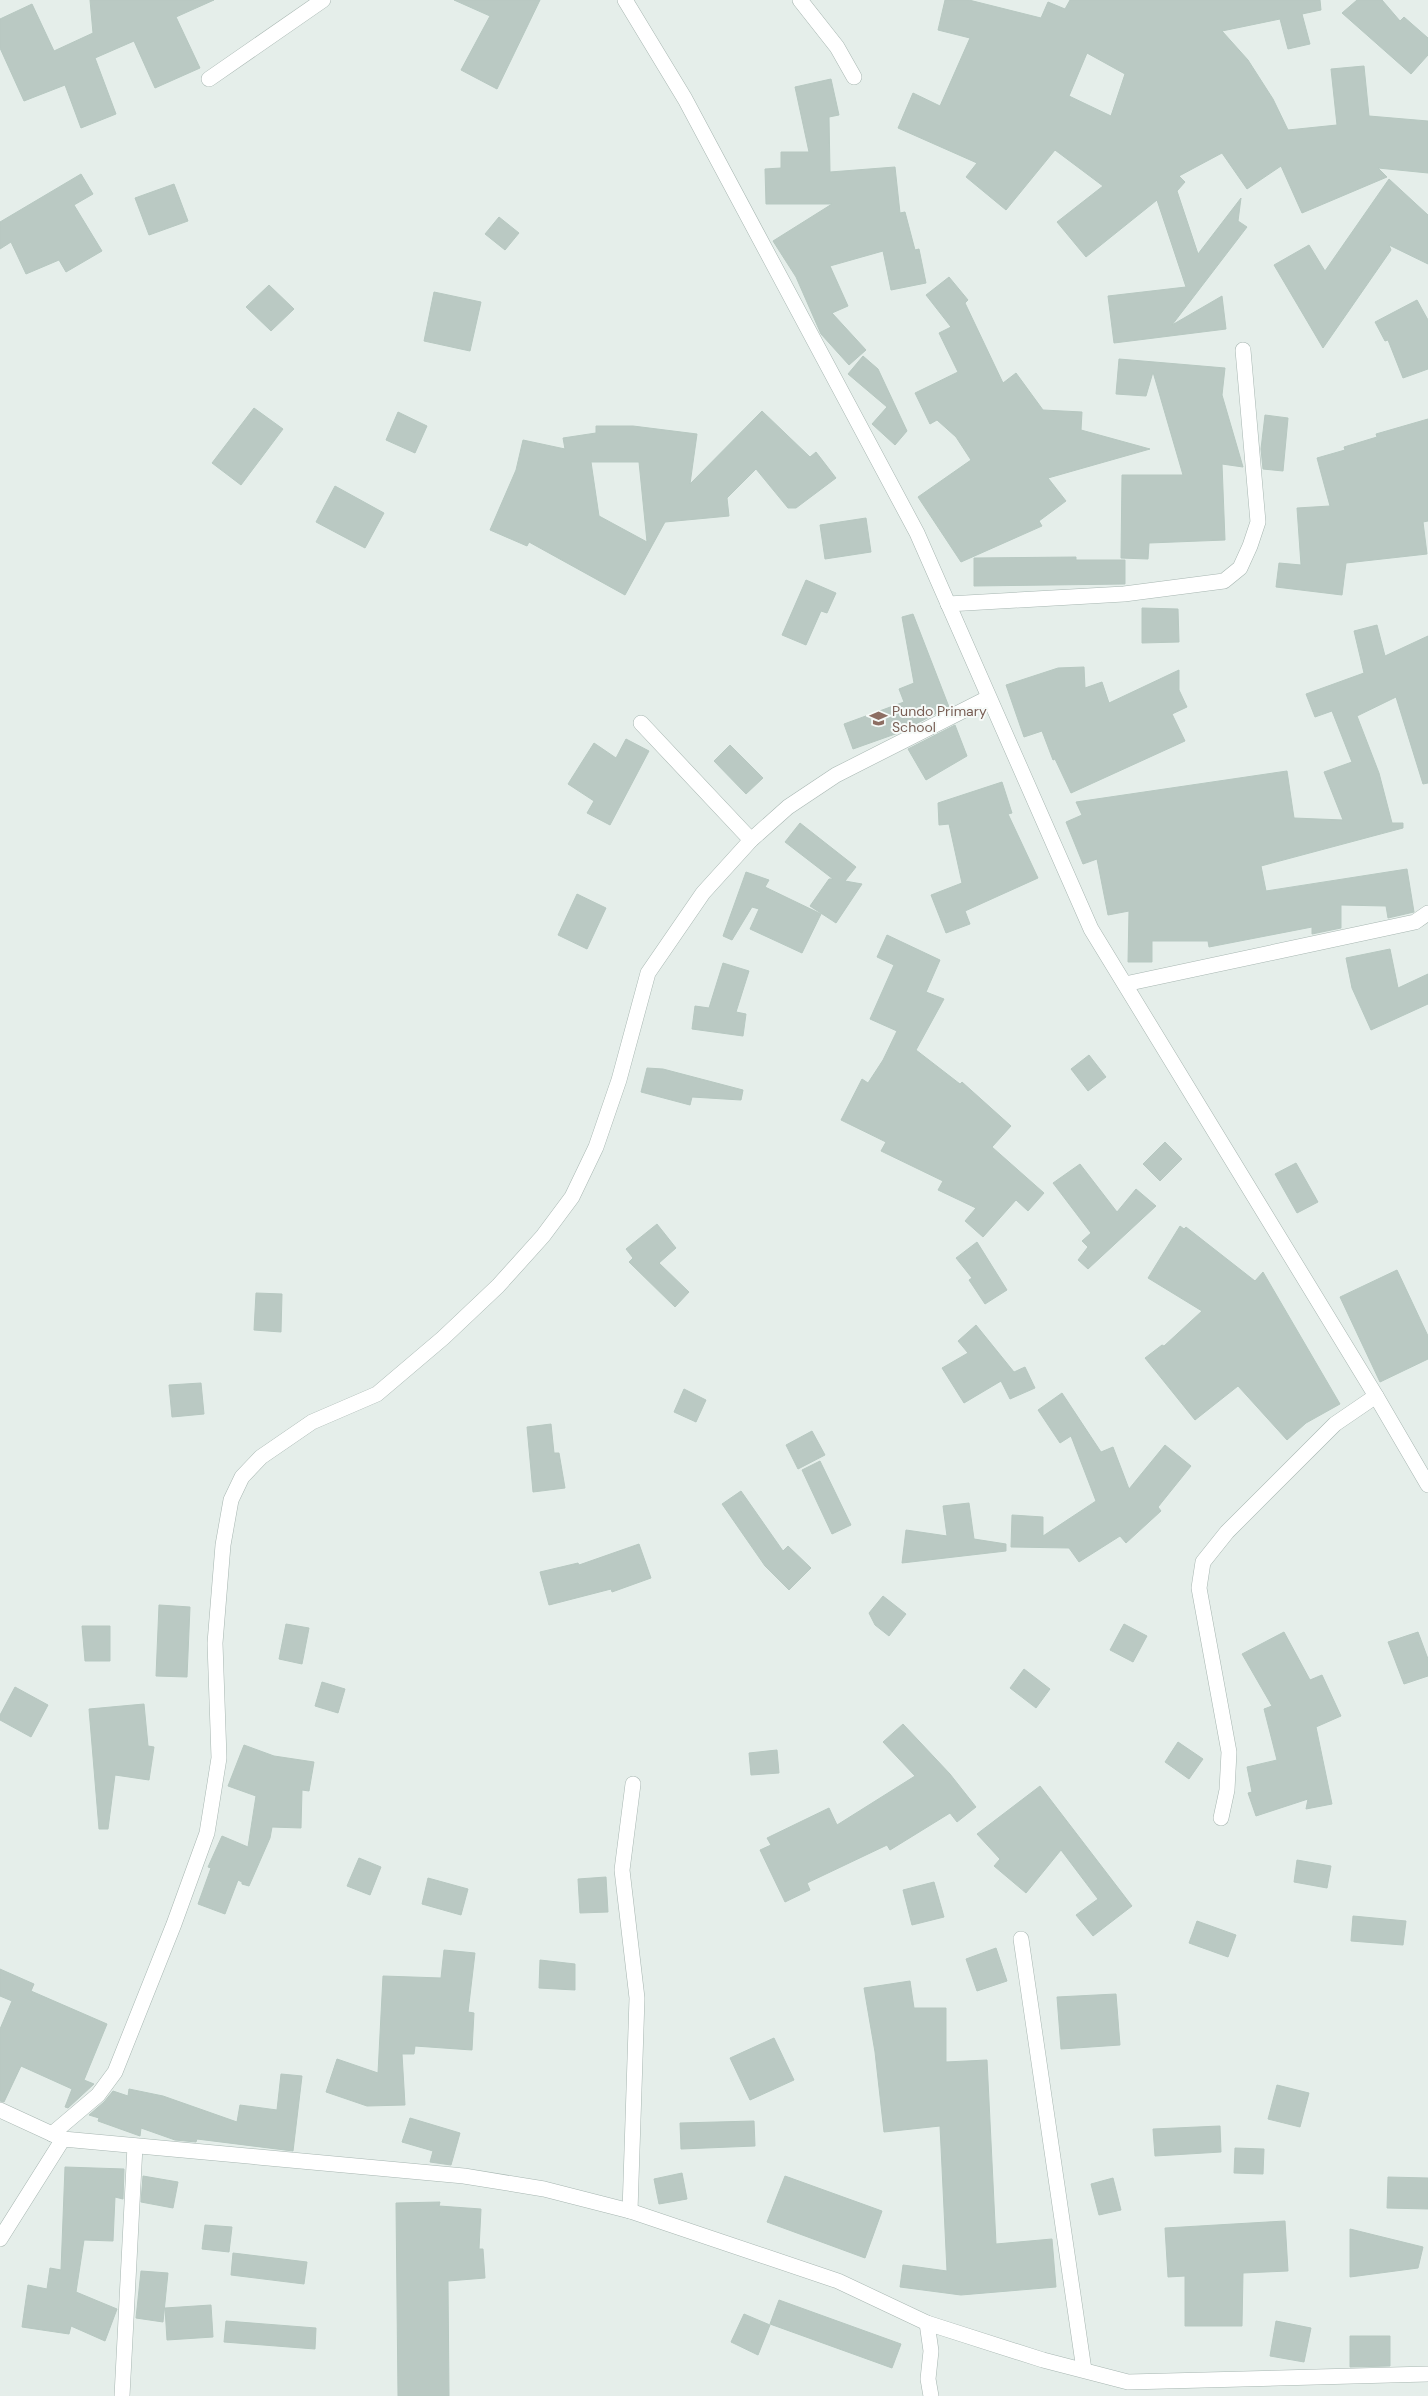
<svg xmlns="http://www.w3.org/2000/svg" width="1428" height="2396" viewBox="0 0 1428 2396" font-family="'DM Sans',sans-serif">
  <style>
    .building { fill: #bac9c3; stroke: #b7c8c1; fill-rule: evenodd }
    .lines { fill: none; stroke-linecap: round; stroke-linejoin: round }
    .minor-casing { stroke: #a7b6b1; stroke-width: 16 }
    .tertiary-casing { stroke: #a7b6b1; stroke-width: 16 }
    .minor { stroke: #fff; stroke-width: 15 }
    .tertiary { stroke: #fff; stroke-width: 15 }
    .labels { text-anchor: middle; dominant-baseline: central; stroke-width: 4; stroke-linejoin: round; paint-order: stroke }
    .education-label { font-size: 14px; fill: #785e54; stroke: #f6faf8; text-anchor: start }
  </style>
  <rect width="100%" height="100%" fill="#e5eeea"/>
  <g class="building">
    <polygon points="90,0 214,0 176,17 200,68 155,88 134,41 95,58 116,114 81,128 65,85 24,101 0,48 0,19 32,4 54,51 93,33"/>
    <polygon points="454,0 540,0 497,89 461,70 490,16"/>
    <path d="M945,0H969L1041,18L1048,2L1065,9L1070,0H1320L1321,10L1302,14L1310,44L1288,49L1280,19L1222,31L1248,60L1273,99L1288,130L1337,125L1331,69L1364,66L1369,116L1428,121V173L1378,168L1387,177L1302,213L1281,166L1247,189L1222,153L1179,176L1185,182L1177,191L1198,254L1241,198L1238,221L1247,227L1172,325L1222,296L1226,329L1114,343L1108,296L1186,287L1157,200L1086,257L1057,222L1103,186L1055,150L1006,210L966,177L977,163L898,128L913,93L940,106L970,38L938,30ZM1087,53L1125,74L1111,116L1069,96Z"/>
    <polygon points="1357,0 1382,0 1400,21 1404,17 1428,38 1428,55 1411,74 1342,13"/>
    <polygon points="831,79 839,115 829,117 830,172 895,167 900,213 905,212 915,250 919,249 926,283 891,290 883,251 830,266 848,306 832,313 866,350 849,365 821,334 796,277 773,241 832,204 766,204 765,169 781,168 781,152 809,152 795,87"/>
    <polygon points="81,174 93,194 74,205 102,251 66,272 59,260 26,274 11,242 0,249 0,222"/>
    <polygon points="1389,179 1428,215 1428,264 1389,245 1391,250 1323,348 1274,265 1309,245 1325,271"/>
    <polygon points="174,184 188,221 149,235 135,198"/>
    <polygon points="499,217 519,233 505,250 485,234"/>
    <polygon points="949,277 968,300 965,303 1003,383 1016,373 1043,410 1082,412 1081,430 1150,449 1048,478 1066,501 1039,521 1042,526 961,562 918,497 971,460 956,437 937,420 930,424 915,393 958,372 939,333 951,327 926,295"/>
    <polygon points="269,285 294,309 271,331 246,307"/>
    <polygon points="434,292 481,302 470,351 424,341"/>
    <polygon points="1417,300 1428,320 1428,369 1403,378 1388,340 1385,341 1375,322"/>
    <polygon points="863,356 878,369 907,431 895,445 872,424 887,407 848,374"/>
    <polygon points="1119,359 1225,368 1222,395 1243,467 1222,464 1225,540 1149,543 1148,559 1121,558 1122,475 1183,475 1153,372 1146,396 1116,394"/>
    <polygon points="254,408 283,429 241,485 212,463"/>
    <path d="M762,411L810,457L816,452L836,478L796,508H788L756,469L727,498L729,516L665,522L625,595L529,542L527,546L490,530L516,470L523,440L565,449L563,438L596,433V426H633L697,434L690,484ZM591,462H639L647,542L599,516Z"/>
    <polygon points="398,412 427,426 415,453 386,440"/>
    <polygon points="1265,415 1288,418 1283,471 1263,469 1261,449"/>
    <polygon points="1428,419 1428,521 1423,522 1427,554 1346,563 1342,595 1276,587 1279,563 1301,565 1297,508 1330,506 1317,458 1345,450 1344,447 1377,437 1376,434"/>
    <polygon points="335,486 384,513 365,548 316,522"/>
    <polygon points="866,518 871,552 825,559 820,525"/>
    <polygon points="1076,557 1076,560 1125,560 1125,584 974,586 974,558"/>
    <polygon points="806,580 836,593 827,613 821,611 806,645 782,635"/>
    <polygon points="1142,608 1178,609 1179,642 1142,643"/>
    <polygon points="913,614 949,707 898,733 853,749 844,724 904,702 899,689 914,683 902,617"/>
    <polygon points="1377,625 1385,656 1428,636 1428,783 1423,784 1396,697 1357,716 1379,773 1392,823 1403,823 1403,828 1261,866 1266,891 1407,869 1414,912 1388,918 1386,906 1341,905 1341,928 1312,934 1312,927 1209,947 1208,941 1152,941 1152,962 1128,962 1129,911 1108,915 1097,859 1083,864 1066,822 1082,815 1076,802 1287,771 1294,818 1343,820 1324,772 1352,762 1332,711 1315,717 1306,694 1364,673 1354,631"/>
    <polygon points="1084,667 1085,688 1102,682 1109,703 1179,670 1179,690 1187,707 1172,714 1185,741 1071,793 1055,759 1053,760 1042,731 1024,737 1006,685 1058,668"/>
    <polygon points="955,725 967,756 926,780 908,749"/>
    <polygon points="626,739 649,751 610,825 587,813 594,801 568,784 594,743 616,758"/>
    <polygon points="730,745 763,778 746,794 714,761"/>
    <polygon points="1002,782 1012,813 1008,814 1038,878 965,911 970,924 946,933 931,895 962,883 949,824 939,825 938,803"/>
    <polygon points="800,823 856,867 845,881 862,884 836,923 810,906 829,879 833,879 785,842"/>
    <polygon points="746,872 769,880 765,887 821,914 802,953 750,929 759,909 752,907 732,940 723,936"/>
    <polygon points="577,894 606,908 587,949 558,935"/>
    <polygon points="887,935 940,960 926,992 944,999 916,1050 960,1084 962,1082 1011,1126 992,1147 1044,1193 1028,1211 1016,1200 983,1237 965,1221 976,1208 938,1190 943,1181 881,1151 886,1142 841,1120 862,1079 868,1083 883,1060 897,1031 870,1019 894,965 877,957"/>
    <polygon points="1390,949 1398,988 1428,974 1428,1004 1371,1030 1352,988 1346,958"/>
    <polygon points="723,963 749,971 736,1012 746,1014 743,1036 692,1029 695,1006 709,1008"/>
    <polygon points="1089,1055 1106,1077 1088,1091 1071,1069"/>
    <polygon points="647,1068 663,1069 743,1090 741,1100 692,1097 690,1105 641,1092"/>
    <polygon points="1165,1142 1182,1159 1160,1181 1143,1164"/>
    <polygon points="1296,1163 1318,1202 1297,1213 1275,1174"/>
    <polygon points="1080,1164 1117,1212 1136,1189 1156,1206 1088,1269 1078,1260 1088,1247 1082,1241 1091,1233 1053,1183"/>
    <polygon points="657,1224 676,1248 659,1263 689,1292 675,1307 629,1262 633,1258 626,1249"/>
    <polygon points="1180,1226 1184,1229 1186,1227 1255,1281 1263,1272 1340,1404 1306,1423 1287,1440 1238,1386 1195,1420 1145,1358 1162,1345 1164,1346 1202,1311 1148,1278"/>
    <polygon points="977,1242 1007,1290 985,1304 969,1280 972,1278 956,1258"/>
    <polygon points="1397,1270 1428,1336 1428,1359 1380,1382 1340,1297"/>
    <polygon points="256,1293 282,1294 281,1332 254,1330"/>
    <polygon points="976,1325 1014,1372 1025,1367 1035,1388 1010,1399 1001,1381 964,1403 942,1368 968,1353 958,1341"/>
    <polygon points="201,1383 204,1414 172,1417 169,1385"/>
    <polygon points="684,1389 706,1400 696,1422 674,1412"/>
    <polygon points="1062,1393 1101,1452 1113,1447 1129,1489 1165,1445 1191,1466 1158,1507 1161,1511 1126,1543 1120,1536 1079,1562 1069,1548 1011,1547 1012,1515 1043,1517 1043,1536 1096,1501 1071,1436 1060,1443 1038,1410"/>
    <polygon points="551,1424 554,1453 559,1453 565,1488 533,1492 527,1427"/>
    <polygon points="812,1431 825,1455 798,1469 786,1445"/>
    <polygon points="820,1461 851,1525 832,1534 802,1470"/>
    <polygon points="741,1491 783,1551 788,1546 811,1568 789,1590 765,1566 722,1504"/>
    <polygon points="969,1503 974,1539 1006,1544 1006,1551 902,1563 906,1530 947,1536 943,1506"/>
    <polygon points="639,1544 651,1578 612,1592 611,1589 549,1605 540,1572 578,1563 579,1565"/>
    <polygon points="883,1596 906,1614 889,1636 875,1625 869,1613"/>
    <polygon points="159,1605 190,1607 187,1677 156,1676"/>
    <polygon points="286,1624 309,1628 302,1664 279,1659"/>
    <polygon points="1124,1624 1147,1636 1133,1662 1110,1650"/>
    <polygon points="82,1626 110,1626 110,1661 85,1661"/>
    <polygon points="1284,1632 1310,1680 1322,1675 1341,1716 1316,1727 1332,1804 1306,1809 1308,1799 1256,1816 1248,1793 1252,1792 1247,1767 1277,1760 1264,1709 1272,1706 1242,1654"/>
    <polygon points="1418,1632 1428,1659 1428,1676 1404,1684 1388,1642"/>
    <polygon points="1024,1669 1050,1689 1036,1708 1010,1688"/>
    <polygon points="322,1682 345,1689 338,1713 315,1706"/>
    <polygon points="15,1687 48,1705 31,1737 0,1720 0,1715"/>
    <polygon points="144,1704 148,1746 154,1747 149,1780 115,1775 108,1829 99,1829 89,1709"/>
    <polygon points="903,1724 950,1774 976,1807 957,1822 950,1813 890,1850 887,1845 807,1883 810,1890 785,1902 760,1850 771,1845 767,1838 829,1808 837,1825 915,1776 883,1742"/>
    <polygon points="1178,1742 1203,1759 1189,1779 1165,1762"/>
    <polygon points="244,1745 274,1756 314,1762 309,1791 302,1790 301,1828 272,1827 270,1838 249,1886 242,1884 242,1882 238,1880 225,1914 198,1904 211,1868 208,1867 222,1836 248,1847 256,1796 228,1786"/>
    <polygon points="777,1750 779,1773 751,1775 749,1753"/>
    <polygon points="1040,1786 1132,1906 1093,1936 1076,1915 1098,1899 1061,1850 1026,1893 994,1866 1000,1859 977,1834"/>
    <polygon points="359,1858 381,1867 370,1895 347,1886"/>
    <polygon points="1297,1860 1331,1866 1327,1888 1294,1882"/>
    <polygon points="606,1877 608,1912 580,1913 578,1879"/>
    <polygon points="428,1878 468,1889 461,1915 422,1904"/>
    <polygon points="934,1882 944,1917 912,1925 903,1890"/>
    <polygon points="1353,1916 1406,1921 1403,1945 1351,1941"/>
    <polygon points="1197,1921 1236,1935 1228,1957 1189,1943"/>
    <polygon points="996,1948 1007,1981 977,1991 966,1959"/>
    <polygon points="444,1950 475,1953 468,2012 474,2013 472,2050 415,2046 414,2054 402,2054 405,2105 367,2106 326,2092 337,2059 378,2073 383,1976 441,1978"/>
    <polygon points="540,1960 575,1964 575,1990 539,1988"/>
    <polygon points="0,1969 34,1984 31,1991 107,2024 84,2080 94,2084 68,2108 65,2107 72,2089 21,2066 4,2102 0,2101 0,2029 12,2001 0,1996"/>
    <polygon points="910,1981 914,2008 946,2008 946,2062 987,2060 996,2244 1052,2239 1056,2287 961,2295 900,2287 903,2265 947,2271 940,2126 884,2132 875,2052 864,1988"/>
    <polygon points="1116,1994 1120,2045 1061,2049 1057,1997"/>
    <polygon points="774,2038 794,2080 750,2100 730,2058"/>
    <polygon points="281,2074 302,2076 293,2151 197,2139 196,2142 175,2140 141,2128 140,2136 98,2121 99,2118 89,2115 104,2102 113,2091 128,2096 129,2089 163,2096 237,2122 240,2105 277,2110"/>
    <polygon points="1277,2085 1309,2093 1300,2127 1268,2119"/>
    <polygon points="410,2118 460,2133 451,2165 430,2162 433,2151 402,2142"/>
    <polygon points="754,2121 755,2146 681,2149 680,2123"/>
    <polygon points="1220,2126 1221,2152 1155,2156 1153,2129"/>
    <polygon points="1235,2148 1264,2149 1263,2174 1234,2173"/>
    <polygon points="65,2167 124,2169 123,2199 115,2197 113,2241 84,2240 76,2292 117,2309 105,2341 71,2326 69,2334 22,2327 28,2285 47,2289 50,2268 61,2270"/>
    <polygon points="682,2173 687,2199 659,2204 654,2179"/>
    <polygon points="143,2176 178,2182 173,2208 141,2202"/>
    <polygon points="785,2176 882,2211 865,2258 767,2222"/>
    <polygon points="1388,2177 1428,2178 1428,2209 1387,2208"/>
    <polygon points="1113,2178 1121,2210 1099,2215 1091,2184"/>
    <polygon points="440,2202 439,2206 481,2209 479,2249 483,2249 485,2278 448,2281 449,2396 398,2396 396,2203"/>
    <polygon points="1285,2221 1288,2271 1243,2273 1242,2326 1185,2326 1185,2276 1168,2277 1165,2228"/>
    <polygon points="205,2225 232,2227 229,2252 202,2249"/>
    <polygon points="1350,2229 1423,2247 1418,2268 1350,2277"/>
    <polygon points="233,2253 307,2262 304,2284 231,2275"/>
    <polygon points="141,2271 168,2273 163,2322 136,2318"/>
    <polygon points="779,2300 901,2344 892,2368 770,2324"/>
    <polygon points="211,2305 213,2337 167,2340 165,2308"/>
    <polygon points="744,2314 770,2325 758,2355 731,2342"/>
    <polygon points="226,2321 316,2328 315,2349 224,2342"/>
    <polygon points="1276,2321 1311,2328 1304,2362 1270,2356"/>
    <polygon points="1350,2336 1390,2336 1390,2366 1350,2367"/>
  </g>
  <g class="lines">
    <defs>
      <g id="minor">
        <polyline points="800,0 837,47 854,77"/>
        <polyline points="209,79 323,0"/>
        <polyline points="948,604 1124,594 1224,581 1240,568 1250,546 1258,522 1243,350"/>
        <polyline points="641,723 751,840"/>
        <polyline points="1125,984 1415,922 1428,913"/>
        <polyline points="1221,1818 1227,1790 1229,1752 1199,1588 1203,1562 1227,1532 1335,1424 1376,1396"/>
        <polyline points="1021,1939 1084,2370"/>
        <polyline points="52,2134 98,2095 115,2072 174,1924 207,1833 219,1758 215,1643 223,1545 231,1500 242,1477 261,1457 312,1422 377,1394 443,1338 498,1286 543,1236 572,1197 596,1147 619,1080 648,973 703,893 751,840 788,807 836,775 988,698"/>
        <polyline points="630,2211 637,1998 622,1870 633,1784"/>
        <polyline points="0,2239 63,2139"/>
        <polyline points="927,2323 931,2351 928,2379 931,2396"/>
        <polyline points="122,2396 135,2146"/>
      </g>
      <g id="tertiary">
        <polyline points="625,0 685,99 917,533 1091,929 1376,1396 1428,1485"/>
        <polyline points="0,2110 63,2139 464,2176 544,2189 630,2211 838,2281 927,2323 1043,2360 1128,2382 1428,2374"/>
      </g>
    </defs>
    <use href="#minor" class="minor-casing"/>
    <use href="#tertiary" class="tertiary-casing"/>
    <use href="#minor" class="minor"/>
    <use href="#tertiary" class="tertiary"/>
  </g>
  <defs>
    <symbol id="school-bare" viewBox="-9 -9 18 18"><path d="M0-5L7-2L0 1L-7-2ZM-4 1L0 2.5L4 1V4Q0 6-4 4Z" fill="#8d6e63" stroke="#f6faf8" stroke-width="2.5" paint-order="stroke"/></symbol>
  </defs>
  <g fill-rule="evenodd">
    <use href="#school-bare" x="866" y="706" width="25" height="25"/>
  </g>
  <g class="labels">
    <g class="education-label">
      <text x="892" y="711">Pundo Primary<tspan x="892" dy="16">School</tspan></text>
    </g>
  </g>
</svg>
